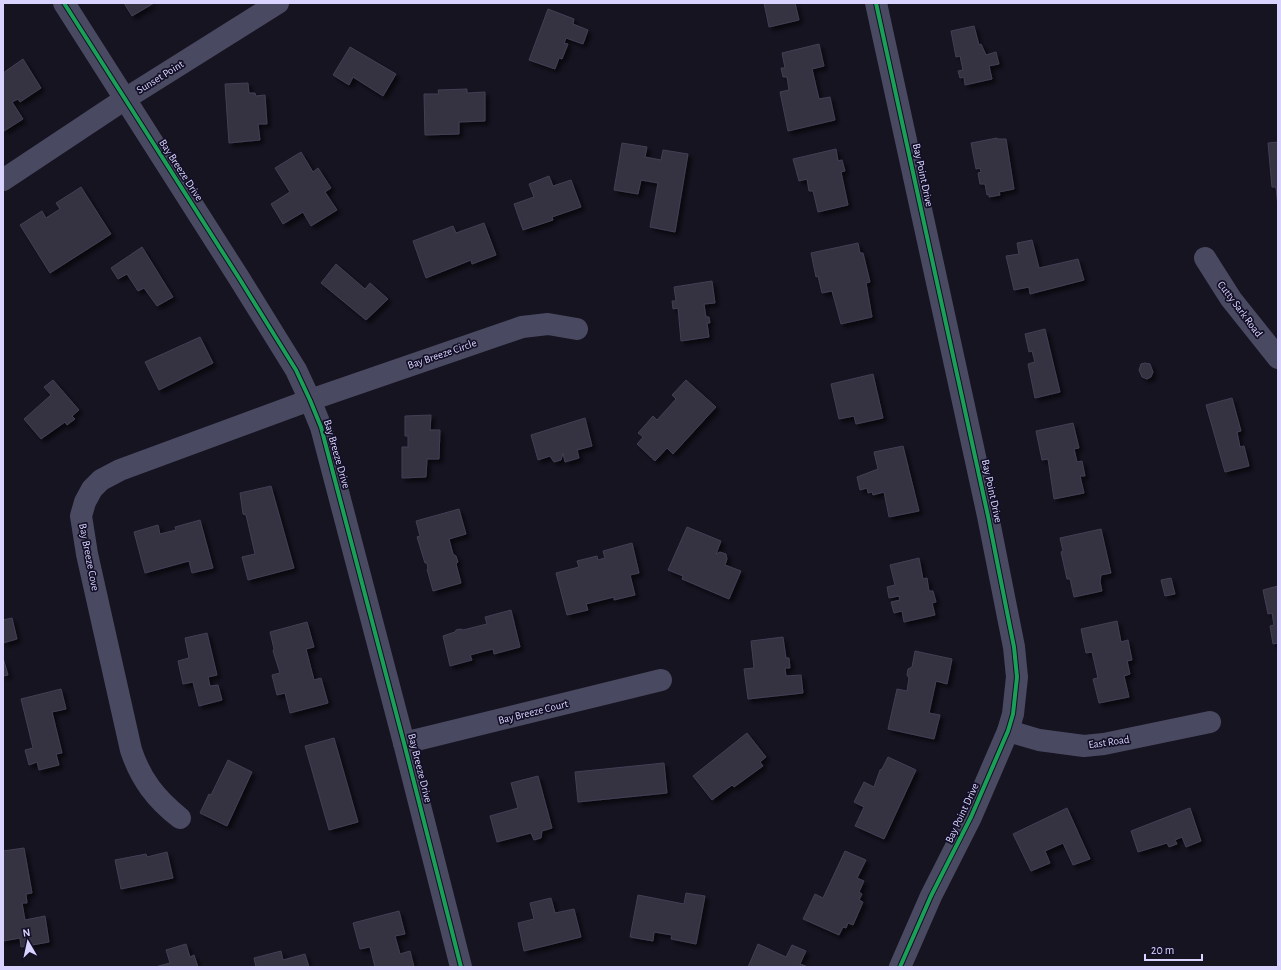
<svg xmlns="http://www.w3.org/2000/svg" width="1281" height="970" viewBox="0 0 1281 970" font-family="'Alegreya Sans',sans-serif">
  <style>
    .building { fill: #343243; stroke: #433f54; filter: url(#shadow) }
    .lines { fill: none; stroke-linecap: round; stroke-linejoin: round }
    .minor { stroke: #4a4962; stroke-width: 22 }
    .cycleway-casing { stroke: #130f26; stroke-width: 6 }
    .cycleway { stroke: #1a9f57; stroke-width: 4 }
    .labels { text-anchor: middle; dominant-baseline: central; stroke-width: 3.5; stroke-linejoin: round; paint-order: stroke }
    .street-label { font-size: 11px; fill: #d9d4ff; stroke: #130f26 }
  </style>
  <defs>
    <filter id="shadow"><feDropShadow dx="3.5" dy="3.5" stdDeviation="2" flood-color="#0009"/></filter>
  </defs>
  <rect width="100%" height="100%" fill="#161421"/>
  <g class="building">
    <polygon points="124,3 154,3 132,16"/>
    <polygon points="764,3 795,3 799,20 769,27"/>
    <polygon points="548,9 574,19 573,24 588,30 583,44 566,38 564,43 568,44 562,59 559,58 555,69 529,60"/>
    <polygon points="974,26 979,45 981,44 986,55 996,52 999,64 989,66 992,79 965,85 964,77 960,78 958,71 963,70 960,56 956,57 951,31"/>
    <polygon points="819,44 824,66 812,69 819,99 830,97 835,120 788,131 780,92 789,90 787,77 783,77 781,68 785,68 782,53"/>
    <polygon points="350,47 396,74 383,96 353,77 349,85 333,75"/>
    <polygon points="23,59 41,88 20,102 18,99 12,102 23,119 4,131 3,128 3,73"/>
    <polygon points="248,83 249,93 255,93 256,96 265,95 267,124 258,124 260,140 229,143 225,84"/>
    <polygon points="467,89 467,93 485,92 485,121 459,122 459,134 425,135 424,94 439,94 438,90"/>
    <polygon points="997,138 997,139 1006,139 1014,189 999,192 1000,195 989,197 989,194 987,195 985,184 980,184 978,173 981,172 980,168 976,169 971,143"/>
    <polygon points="1278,142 1278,207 1276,187 1272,187 1268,143"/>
    <polygon points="622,143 647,147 645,157 661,160 663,150 688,154 675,232 650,227 658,183 641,180 638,194 614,190"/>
    <polygon points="836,149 838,161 842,160 845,171 841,172 848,205 818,212 813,191 809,191 807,179 799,181 793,159"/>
    <polygon points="301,152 313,172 318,168 331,188 325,192 337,210 311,226 303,212 283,224 271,204 290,192 275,168"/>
    <polygon points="549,176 553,186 571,180 581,207 552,217 553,220 523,230 514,204 534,197 529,184"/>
    <polygon points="81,187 111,234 50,273 20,225 42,211 46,218 60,209 56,203"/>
    <polygon points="484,223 496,255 472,264 471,260 426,278 413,241 453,226 456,233"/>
    <polygon points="1032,240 1039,268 1078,259 1084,280 1030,294 1029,287 1014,290 1006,256 1019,254 1017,243"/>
    <polygon points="858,243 860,253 863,253 870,282 866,283 872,317 841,324 832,291 822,293 818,276 816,277 811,253"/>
    <polygon points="142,247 173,297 157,306 144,288 138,291 127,274 118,279 111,268"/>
    <polygon points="336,264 365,289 370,283 388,299 366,320 321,283"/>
    <polygon points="712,281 715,303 704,304 706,317 709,317 710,323 707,323 709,337 681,341 678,308 673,309 672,301 676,301 674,287"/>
    <polygon points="1045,329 1060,392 1035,398 1028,364 1035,362 1032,351 1029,352 1025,334"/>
    <polygon points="200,337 213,363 159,390 145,362"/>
    <polygon points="1145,363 1150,364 1153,372 1151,377 1147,379 1142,377 1139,370 1141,364"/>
    <polygon points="873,374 883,418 856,424 854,416 839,419 831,384"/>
    <polygon points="53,380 79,410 72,416 75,419 67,425 65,422 41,439 24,419 51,395 44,387"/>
    <polygon points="686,380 716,407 673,454 667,448 655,461 637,444 643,437 638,433 653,416 657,420 676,399 672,395"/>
    <polygon points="1232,398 1241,431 1237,432 1240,447 1244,446 1249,466 1225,472 1206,405"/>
    <polygon points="431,415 430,430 440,430 439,459 427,459 426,477 402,478 402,447 408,447 408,436 405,436 405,416"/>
    <polygon points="585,418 592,446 577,450 579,458 565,462 563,453 561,460 554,462 550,456 538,460 531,435"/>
    <polygon points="1073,423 1079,448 1074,449 1077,462 1082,461 1085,476 1080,476 1084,493 1054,499 1048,459 1042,460 1036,431"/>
    <polygon points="903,446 919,511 889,517 884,492 873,495 872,492 868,493 867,488 860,490 857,477 878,469 874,452"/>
    <polygon points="271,486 294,568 248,580 242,557 255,554 246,515 243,514 240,493"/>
    <polygon points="459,509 466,534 449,539 453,554 456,556 458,562 456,564 461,583 433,591 427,569 428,569 427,563 425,563 417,537 420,536 416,521"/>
    <polygon points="200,520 213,568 192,573 189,561 145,573 134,532 158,525 160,534 176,530 175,527"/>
    <polygon points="687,527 721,541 716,554 720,552 726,554 727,559 725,565 741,571 729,599 682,579 683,576 668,570"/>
    <polygon points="1101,529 1111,573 1101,575 1100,582 1102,591 1074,597 1070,579 1067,579 1061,552 1063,551 1060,538"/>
    <polygon points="632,543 639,573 630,575 635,595 614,600 614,597 586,604 588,610 567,615 556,573 579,567 577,561 597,556 598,560 605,558 603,551"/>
    <polygon points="919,558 923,579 927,578 929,591 933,591 936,602 932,603 935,615 904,622 902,611 894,613 891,602 900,600 899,596 889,598 887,587 895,585 890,565"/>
    <polygon points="1171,578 1175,594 1165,596 1161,580"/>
    <polygon points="1278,586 1278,643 1273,644 1270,626 1274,625 1272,613 1268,614 1263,590"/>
    <polygon points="511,610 520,647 494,654 493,649 470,655 472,660 450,666 443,636 455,632 456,630 461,629 463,630 487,624 485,617"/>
    <polygon points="12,618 17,639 3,643 3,620"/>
    <polygon points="1117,621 1121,642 1128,640 1132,660 1127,661 1130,674 1124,676 1129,697 1099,703 1093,679 1098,678 1092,652 1086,653 1081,629"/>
    <polygon points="307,622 314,647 306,649 314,680 321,678 328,703 290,713 285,693 277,695 272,675 280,673 273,651 274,649 270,632"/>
    <polygon points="207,633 217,675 208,677 210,686 218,685 222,700 199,706 193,682 183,684 178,661 189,658 185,638"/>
    <polygon points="783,637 786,658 789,658 790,668 785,668 786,676 801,675 803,693 748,699 744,669 754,668 751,641"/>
    <polygon points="915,651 952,659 947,684 936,681 929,713 940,715 934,739 888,729 897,689 907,691 909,678 907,675 908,669 912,667"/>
    <polygon points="3,658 8,675 3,676"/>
    <polygon points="61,689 66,709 52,712 62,753 56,754 59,765 39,770 37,762 29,765 25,750 33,748 21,699"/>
    <polygon points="747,733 766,757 760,762 763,766 734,787 732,785 712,800 693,776"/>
    <polygon points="334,738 358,822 329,830 305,746"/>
    <polygon points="888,757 916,770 884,839 855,826 864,807 854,802 864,782 874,787 880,770 882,769"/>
    <polygon points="228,760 252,772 227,826 200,813 209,794 211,795"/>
    <polygon points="664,763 667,793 578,802 575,772"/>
    <polygon points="538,776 552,828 542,831 541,838 534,840 531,833 497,842 490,816 518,808 511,783"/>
    <polygon points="1067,808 1090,859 1073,865 1063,843 1045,851 1050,863 1031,871 1013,834"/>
    <polygon points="1190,808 1201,841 1186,847 1182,837 1175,840 1177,844 1169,847 1167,843 1138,852 1131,831"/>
    <polygon points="24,848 32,893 26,894 27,903 22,903 25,920 45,916 49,942 21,947 20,938 3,941 3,851"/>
    <polygon points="845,851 866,860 857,878 864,881 859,892 862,894 859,900 863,902 853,925 848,923 846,928 843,927 839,935 803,919 815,894 823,898"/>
    <polygon points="167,852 173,878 121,889 115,860 146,854 147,857"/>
    <polygon points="686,893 705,896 696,944 671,939 672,935 654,932 653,941 630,937 638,895 684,904"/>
    <polygon points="551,898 555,913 574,909 581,937 524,951 518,923 534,919 530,903"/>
    <polygon points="399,911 405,934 395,936 400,954 410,951 414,967 375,967 370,947 360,949 353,923"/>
    <polygon points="186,944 190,957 194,955 198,967 155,967 170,963 166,950"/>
    <polygon points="758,944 786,957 792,945 806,951 800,964 808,967 748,967"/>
    <polygon points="281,951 283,960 305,954 309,967 256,967 254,958"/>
  </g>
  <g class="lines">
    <g class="minor">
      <polyline points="64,3 239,278 296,370 310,400 321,427 404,743 461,967"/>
      <polyline points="876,3 988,516 1014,647 1017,677 1013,714 1008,731 971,817 931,896 900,967"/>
      <polyline points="3,180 125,99 278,3"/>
      <polyline points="1205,258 1231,299 1278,358"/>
      <polyline points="1008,731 1039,740 1084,746 1104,744 1210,722"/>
      <polyline points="404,743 661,680"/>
      <path d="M180,818C156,799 141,780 131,750L87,554L81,516L85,502L92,489L101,480L120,470L310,400L522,327L548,324L577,329"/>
    </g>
    <defs>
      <g id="cycleway">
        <polyline points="64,3 239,278 296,370 310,400 321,427 404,743 461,967"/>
        <polyline points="876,3 988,516 1014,647 1017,677 1013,714 1008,731 971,817 931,896 900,967"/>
      </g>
    </defs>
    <use href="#cycleway" class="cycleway-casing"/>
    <use href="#cycleway" class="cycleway"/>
  </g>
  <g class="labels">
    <g class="street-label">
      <text transform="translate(160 77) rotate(-32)">Sunset Point</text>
      <text transform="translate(181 170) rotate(57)">Bay Breeze Drive</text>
      <text transform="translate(923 175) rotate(78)">Bay Point Drive</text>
      <text transform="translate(1240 309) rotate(53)">Cutty Sark Road</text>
      <text transform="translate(442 354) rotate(-19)">Bay Breeze Circle</text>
      <text transform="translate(337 454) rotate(74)">Bay Breeze Drive</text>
      <text transform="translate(992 491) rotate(78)">Bay Point Drive</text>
      <text transform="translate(89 557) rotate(79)">Bay Breeze Cove</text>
      <text transform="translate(533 712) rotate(-14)">Bay Breeze Court</text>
      <text transform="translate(1109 742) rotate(-8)">East Road</text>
      <text transform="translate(420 768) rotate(76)">Bay Breeze Drive</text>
      <text transform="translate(962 813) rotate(-65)">Bay Point Drive</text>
    </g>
  </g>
  <rect width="1281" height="970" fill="none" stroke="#d9d4ff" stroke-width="8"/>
  <g transform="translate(28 942) rotate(351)" stroke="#130f26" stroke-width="3" paint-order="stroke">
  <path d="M0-3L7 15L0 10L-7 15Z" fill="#d9d4ff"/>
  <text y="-6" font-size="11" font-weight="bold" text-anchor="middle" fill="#d9d4ff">N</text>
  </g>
  <path d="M1145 954v6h57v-6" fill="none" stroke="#d9d4ff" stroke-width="2"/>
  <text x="1151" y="954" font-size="12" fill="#d9d4ff" stroke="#130f26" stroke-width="3" paint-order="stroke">20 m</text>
</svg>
